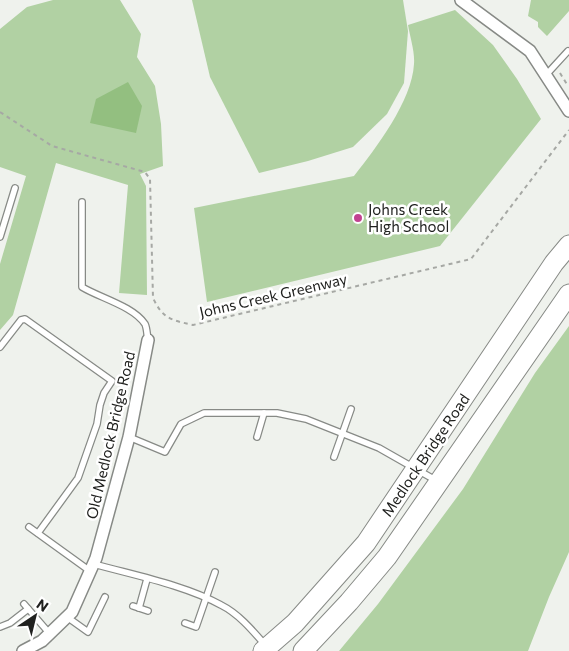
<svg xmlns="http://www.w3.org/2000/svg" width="569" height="651" viewBox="0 0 569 651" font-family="Commissioner,sans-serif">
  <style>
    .green { fill: #b1d1a3 }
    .water { fill: #93bf80 }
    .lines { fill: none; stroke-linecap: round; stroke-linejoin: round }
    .service-casing { stroke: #878a86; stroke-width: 8 }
    .minor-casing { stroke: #878a86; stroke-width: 14 }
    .trunk-casing { stroke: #878a86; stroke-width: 21 }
    .path { stroke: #a6a8a4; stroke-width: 2; stroke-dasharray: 4 4; stroke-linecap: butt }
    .service { stroke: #fff; stroke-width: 5.5 }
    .minor { stroke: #fff; stroke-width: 11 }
    .trunk { stroke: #fff; stroke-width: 19 }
    .poi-dot { fill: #c24391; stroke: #fff; stroke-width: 2 }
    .labels { text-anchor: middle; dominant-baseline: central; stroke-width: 5; stroke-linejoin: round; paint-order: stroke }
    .poi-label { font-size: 15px; fill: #20211f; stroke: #fff; text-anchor: start }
    .street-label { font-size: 15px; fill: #20211f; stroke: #fff }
  </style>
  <rect width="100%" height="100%" fill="#eff2ed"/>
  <g class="green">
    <polygon points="53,0 120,0 141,34 137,57 155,86 161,124 163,166 140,174 146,186 147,295 119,293 128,185 56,163 13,315 0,330 0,264 26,176 0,167 0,29 27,7"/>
    <polygon points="192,0 403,0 408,31 404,83 387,114 353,147 308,161 259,173 210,77"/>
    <polygon points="531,0 569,0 569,11 547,36 538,27 538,22 528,16"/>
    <path d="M455,10L493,45L517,79L541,119L440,246L207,302L194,208L354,176C376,148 412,101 414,64C415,52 410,37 408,25Z"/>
    <polygon points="569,326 569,552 549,597 528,651 339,651 378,604 463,489 535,373"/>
  </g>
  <polygon class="water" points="128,82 142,106 136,133 90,123 96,99"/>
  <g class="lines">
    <defs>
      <g id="service">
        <polyline points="546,75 568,51"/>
        <path d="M82,202V287C100,298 133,306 145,324C147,328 147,335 148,340"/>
        <polyline points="0,237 15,188"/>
        <polyline points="0,347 21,320 25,319 112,381 104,393 100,405 97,424 78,478 38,533"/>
        <polyline points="129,437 165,452 181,424 204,413 277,413 306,419 379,448 437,481"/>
        <polyline points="257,437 264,413"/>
        <polyline points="334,457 351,409"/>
        <polyline points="29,527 90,571"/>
        <path d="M94,564C133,575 185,585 221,605C239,614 253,631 266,646"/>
        <polyline points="24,604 50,634"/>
        <polyline points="133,606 148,611"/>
        <polyline points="139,608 147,579"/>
        <polyline points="67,617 88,632 105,597"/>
        <polyline points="185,623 196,627 215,572"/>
        <polyline points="0,627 10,623 28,609"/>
      </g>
      <g id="minor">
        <polyline points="461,0 530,51 569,111"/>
        <polyline points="23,651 42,641 72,612 96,558 129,437 148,340"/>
      </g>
      <g id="trunk">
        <polyline points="263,651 295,623 366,543 554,263 569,245"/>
        <polyline points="303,651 349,602 387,557 569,294"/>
      </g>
    </defs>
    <use href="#service" class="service-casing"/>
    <use href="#minor" class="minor-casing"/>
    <use href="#trunk" class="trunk-casing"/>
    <g class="path">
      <polyline points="560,73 568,86"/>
      <path d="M0,112L52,146L145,172L150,179L153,298C163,319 171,320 193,325L471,259L569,130"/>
    </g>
    <use href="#service" class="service"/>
    <use href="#minor" class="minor"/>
    <use href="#trunk" class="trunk"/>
  </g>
  <circle class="poi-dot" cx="358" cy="218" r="5"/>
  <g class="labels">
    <g class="poi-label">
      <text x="368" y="209">Johns Creek<tspan x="368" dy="17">High School</tspan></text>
    </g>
    <g class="street-label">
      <text transform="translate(273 295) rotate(-13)">Johns Creek Greenway</text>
      <text transform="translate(110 435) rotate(-77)">Old Medlock Bridge Road</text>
      <text transform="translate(425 455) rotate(-56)">Medlock Bridge Road</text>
    </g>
  </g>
  <g transform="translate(35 616) rotate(35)" stroke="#ffffff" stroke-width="4" paint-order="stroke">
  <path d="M0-4L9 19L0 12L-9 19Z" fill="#20211f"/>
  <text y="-8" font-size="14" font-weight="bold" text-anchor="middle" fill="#20211f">N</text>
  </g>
</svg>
